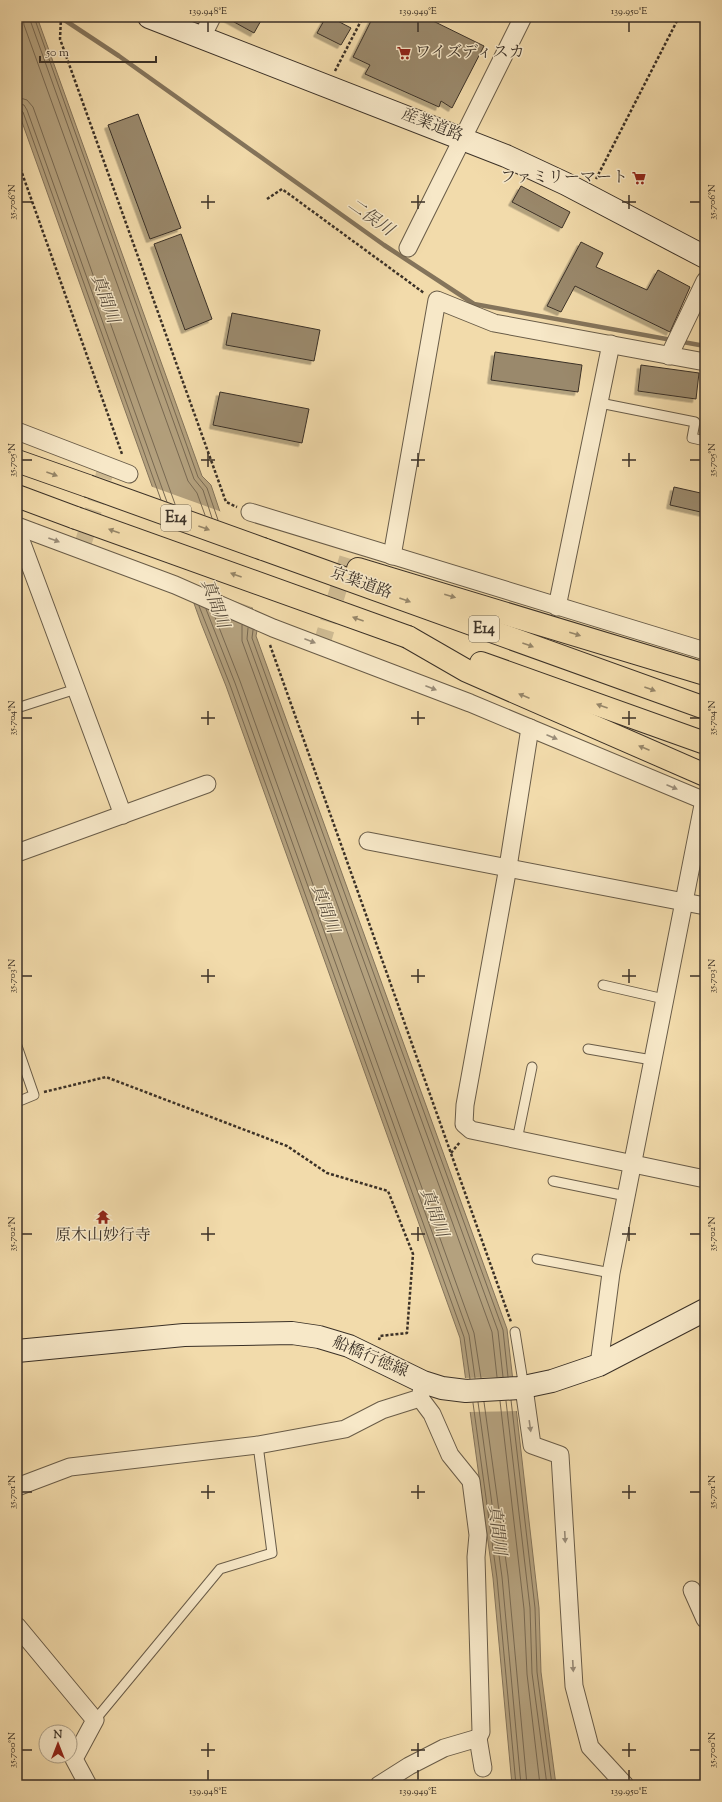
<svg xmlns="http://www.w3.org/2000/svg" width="722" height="1802" viewBox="0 0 722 1802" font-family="'Sorts Mill Goudy','Noto Serif JP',serif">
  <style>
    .water { fill: #b4a17e; stroke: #84745b }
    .pier { fill: #f2dbab }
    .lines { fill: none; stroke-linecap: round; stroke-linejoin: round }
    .shore { stroke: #786952; stroke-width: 1 }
    .stream { stroke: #84745b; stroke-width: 4.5 }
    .building { fill: #9a896c; stroke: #3b3127; filter: url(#shadow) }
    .street-tunnel { stroke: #cdb991; stroke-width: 17; stroke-dasharray: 17 8; stroke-linecap: butt }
    .lane-casing { stroke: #695c48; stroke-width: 11 }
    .street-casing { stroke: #695c48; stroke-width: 19 }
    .secondary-casing { stroke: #3b3127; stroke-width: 24 }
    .highway-casing { stroke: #3b3127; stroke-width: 24 }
    .path { stroke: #3b3127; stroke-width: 2.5; stroke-dasharray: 3 2; stroke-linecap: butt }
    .lane { stroke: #f7e8c8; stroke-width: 9 }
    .street { stroke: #f7e8c8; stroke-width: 17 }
    .secondary { stroke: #f7e8c8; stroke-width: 22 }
    .highway { stroke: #f2dbab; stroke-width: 22 }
    .highway-bridge-casing { stroke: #3b3127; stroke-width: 24; stroke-linecap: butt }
    .highway-bridge { stroke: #f2dbab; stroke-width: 22 }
    .oneway { fill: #968669 }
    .oneway2 { fill: #998c78 }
    .ticks { fill: none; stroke: #3b3127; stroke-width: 1.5 }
    .labels { text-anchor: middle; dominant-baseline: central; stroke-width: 3; stroke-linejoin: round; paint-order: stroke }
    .shield { fill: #f7e8c8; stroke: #736857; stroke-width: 1 }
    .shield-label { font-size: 15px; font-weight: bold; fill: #3b3127 }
    .poi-label { font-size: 16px; fill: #3b3127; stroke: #f7e8c8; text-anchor: start }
    .street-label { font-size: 16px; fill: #3b3127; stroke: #f7e8c8 }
    .water-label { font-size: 17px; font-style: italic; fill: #594d3d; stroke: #f7e8c8 }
    .neatline { fill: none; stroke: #3b3127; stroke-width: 1.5 }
    .ticks-label { font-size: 10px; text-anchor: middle; fill: #3b3127 }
  </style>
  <defs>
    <filter id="shadow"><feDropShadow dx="-3.5" dy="3.5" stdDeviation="0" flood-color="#0004"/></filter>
  </defs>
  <rect width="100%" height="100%" fill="#f2dbab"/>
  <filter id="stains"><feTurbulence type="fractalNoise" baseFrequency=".005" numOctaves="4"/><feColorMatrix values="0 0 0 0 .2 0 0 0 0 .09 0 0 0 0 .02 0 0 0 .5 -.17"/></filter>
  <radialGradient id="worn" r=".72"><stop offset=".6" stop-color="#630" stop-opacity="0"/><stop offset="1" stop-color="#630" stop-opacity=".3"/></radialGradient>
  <polygon class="water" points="17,17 37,17 202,476 211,485 258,625 256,636 507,1329 539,1608 541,1672 556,1785 512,1785 493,1578 460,1338 226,686 201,623 17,108"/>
  <g class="pier">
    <polygon points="150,486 222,512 254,608 185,583"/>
    <polygon points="514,1377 518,1411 468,1412 464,1378"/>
  </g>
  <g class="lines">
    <g class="shore">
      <polyline points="23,17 24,25 188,481 197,493 205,515"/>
      <polyline points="29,17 194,479 203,490 212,518"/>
      <polyline points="34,17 198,477 207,488 218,520"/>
      <polyline points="17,97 27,100 33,107 175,504"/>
      <polyline points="17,103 24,105 27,110 167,502"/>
      <polyline points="17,108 23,112 161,500"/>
      <polyline points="199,606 230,685 464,1337 470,1379"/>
      <polyline points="206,609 235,683 469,1335 475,1378"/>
      <polyline points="213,612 240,681 474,1333 481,1378"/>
      <polyline points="242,625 242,641 492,1332 497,1377"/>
      <polyline points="248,628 247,639 498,1331 503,1377"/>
      <polyline points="253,630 252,638 503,1330 508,1377"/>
      <polyline points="511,1400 535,1608 537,1672 552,1785"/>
      <polyline points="500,1401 524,1609 527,1674 540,1785"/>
      <polyline points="506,1401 530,1608 532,1673 547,1785"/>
      <polyline points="478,1402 502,1577 521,1785"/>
      <polyline points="484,1402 508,1576 527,1785"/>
      <polyline points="473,1403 497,1578 516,1785"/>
    </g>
    <polyline class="stream" points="60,17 119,56 384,245 474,304 705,346"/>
  </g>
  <g class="building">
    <polygon points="225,17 263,17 254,33"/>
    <polygon points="326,17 330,17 351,28 341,45 317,33"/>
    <polygon points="373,17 425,17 484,46 452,108 441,101 439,107 365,74 370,65 353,57"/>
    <polygon points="138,114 181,228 150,239 108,125"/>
    <polygon points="521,186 570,212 562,228 512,202"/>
    <polygon points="181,234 212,319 185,330 154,244"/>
    <polygon points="581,242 603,253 596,267 647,290 658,270 690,287 670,332 575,286 561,312 547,306"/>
    <polygon points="232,313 320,330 314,361 226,345"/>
    <polygon points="495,352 582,365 578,392 491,380"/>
    <polygon points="641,365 699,373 696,399 638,391"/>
    <polygon points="220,392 309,409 302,443 213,425"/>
    <polygon points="705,415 705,433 702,433"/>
    <polygon points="674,487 705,494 705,513 670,505"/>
  </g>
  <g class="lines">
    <g class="street-tunnel">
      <polyline points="81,550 107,466"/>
      <polyline points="321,646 352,544"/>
    </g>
    <defs>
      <g id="lane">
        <polyline points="600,403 695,422 692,438 705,441"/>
        <polyline points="17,708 76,689"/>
        <polyline points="603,985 664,999"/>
        <polyline points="17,1046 34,1095 17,1102"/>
        <polyline points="588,1049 652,1060"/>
        <polyline points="517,1140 532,1067"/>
        <polyline points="553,1181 626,1196"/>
        <polyline points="537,1259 611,1273"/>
        <polyline points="515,1332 524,1388"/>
        <polyline points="95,1720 220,1569 272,1553 258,1445"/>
      </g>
      <g id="street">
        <polyline points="202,37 212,17"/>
        <polyline points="408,248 523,17"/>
        <polyline points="669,356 705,281"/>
        <polyline points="17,431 129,474"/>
        <polyline points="250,512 705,651"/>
        <polyline points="17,526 175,585 273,628 470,703 705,801"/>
        <polyline points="17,530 123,815"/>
        <polyline points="392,556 437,300 494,323 705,362"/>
        <polyline points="557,607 611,344"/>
        <polyline points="530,728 508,867 465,1105 464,1124 471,1130 705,1179"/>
        <polyline points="368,841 705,906"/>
        <polyline points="17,853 207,784"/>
        <polyline points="599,1365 611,1273 704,800"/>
        <polyline points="524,1388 532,1445 560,1455 574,1686 590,1747 625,1785"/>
        <polyline points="17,1487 70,1467 258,1445 345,1429 382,1410 420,1398 422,1388"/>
        <polyline points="692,1590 705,1619"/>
        <polyline points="17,1626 95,1720 74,1759 88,1785"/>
        <polyline points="478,1738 483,1768"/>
        <polyline points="379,1785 409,1766 444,1748 478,1738 481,1732 476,1557 478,1535 471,1481 450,1455 432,1414 420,1398"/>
      </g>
      <g id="secondary">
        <polyline points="149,17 506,156 566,184 705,257"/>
        <polyline points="17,1351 184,1335 292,1333 319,1337 349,1346 423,1382 442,1388 466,1391 519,1388 552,1381 599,1365 705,1310"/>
      </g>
      <g id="highway">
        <polyline points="17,461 88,486"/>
        <polyline points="17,496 76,518"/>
        <polyline points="263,549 705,708"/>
        <polyline points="358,569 705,674"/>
        <polyline points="408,637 467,671 705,775"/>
        <polyline points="481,663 705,743"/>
      </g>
    </defs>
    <use href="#lane" class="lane-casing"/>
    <use href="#street" class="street-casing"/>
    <use href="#secondary" class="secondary-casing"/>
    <use href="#highway" class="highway-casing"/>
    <g class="path">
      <polyline points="61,17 60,39 226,502 237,507"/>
      <polyline points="335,71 363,17"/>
      <polyline points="17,159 122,454"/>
      <polyline points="596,179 679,17"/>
      <polyline points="267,199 282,189 424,293"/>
      <polyline points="270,645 511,1322"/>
      <polyline points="44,1092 106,1077 287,1146 327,1173 388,1191 413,1254 407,1333 380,1336 379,1340"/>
      <polyline points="451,1153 460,1142"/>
    </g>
    <use href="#lane" class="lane"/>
    <use href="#street" class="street"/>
    <use href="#secondary" class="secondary"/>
    <use href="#highway" class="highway"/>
    <defs>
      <g id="highway-bridge">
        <polyline points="88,486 263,549"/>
        <polyline points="76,518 408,637"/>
      </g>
    </defs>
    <use href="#highway-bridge" class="highway-bridge-casing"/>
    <use href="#highway-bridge" class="highway-bridge"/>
  </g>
  <defs><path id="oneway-solid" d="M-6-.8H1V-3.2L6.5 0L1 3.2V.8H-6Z"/></defs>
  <g class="oneway">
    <use href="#oneway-solid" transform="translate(52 474) rotate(20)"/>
    <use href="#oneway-solid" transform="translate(204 528) rotate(20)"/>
    <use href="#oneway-solid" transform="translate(114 531) rotate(-160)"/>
    <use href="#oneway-solid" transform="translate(236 575) rotate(-160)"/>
    <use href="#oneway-solid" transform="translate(450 596) rotate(16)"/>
    <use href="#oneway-solid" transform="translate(405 600) rotate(20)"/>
    <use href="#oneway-solid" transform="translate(358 619) rotate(-160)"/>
    <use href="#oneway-solid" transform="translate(575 634) rotate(17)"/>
    <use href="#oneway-solid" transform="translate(528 645) rotate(20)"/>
    <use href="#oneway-solid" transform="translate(650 689) rotate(20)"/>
    <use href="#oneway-solid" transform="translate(524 696) rotate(-157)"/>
    <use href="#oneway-solid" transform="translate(602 706) rotate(-160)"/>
    <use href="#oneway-solid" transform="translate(644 748) rotate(-157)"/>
  </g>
  <g class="oneway2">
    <use href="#oneway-solid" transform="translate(54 540) rotate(20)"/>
    <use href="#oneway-solid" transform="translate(310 641) rotate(21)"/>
    <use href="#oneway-solid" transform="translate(431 688) rotate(21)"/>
    <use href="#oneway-solid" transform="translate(552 737) rotate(23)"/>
    <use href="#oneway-solid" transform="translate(672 787) rotate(23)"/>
    <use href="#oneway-solid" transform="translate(530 1426) rotate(82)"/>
    <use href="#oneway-solid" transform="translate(565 1537) rotate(87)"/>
    <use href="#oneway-solid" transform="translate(573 1666) rotate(87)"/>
  </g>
  <path class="ticks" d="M208,22V32M418,22V32M629,22V32M208,195V209M418,195V209M629,195V209M22,202H32M201,202H215M411,202H425M622,202H636M690,202H700M208,453V467M418,453V467M629,453V467M22,460H32M201,460H215M411,460H425M622,460H636M690,460H700M208,711V725M418,711V725M629,711V725M22,718H32M201,718H215M411,718H425M622,718H636M690,718H700M208,969V983M418,969V983M629,969V983M22,976H32M201,976H215M411,976H425M622,976H636M690,976H700M208,1227V1241M418,1227V1241M629,1227V1241M22,1234H32M201,1234H215M411,1234H425M622,1234H636M690,1234H700M208,1485V1499M418,1485V1499M629,1485V1499M22,1492H32M201,1492H215M411,1492H425M622,1492H636M690,1492H700M208,1743V1757M418,1743V1757M629,1743V1757M22,1750H32M201,1750H215M411,1750H425M622,1750H636M690,1750H700M208,1770V1780M418,1770V1780M629,1770V1780"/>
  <defs>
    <symbol id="supermarket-bare" viewBox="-9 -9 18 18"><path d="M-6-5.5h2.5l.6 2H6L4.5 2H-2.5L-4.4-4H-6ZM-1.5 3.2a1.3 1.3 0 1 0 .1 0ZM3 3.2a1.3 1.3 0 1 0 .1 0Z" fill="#8f2418" stroke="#f7e8c8" stroke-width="2.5" paint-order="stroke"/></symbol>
    <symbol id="temple-bare" viewBox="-9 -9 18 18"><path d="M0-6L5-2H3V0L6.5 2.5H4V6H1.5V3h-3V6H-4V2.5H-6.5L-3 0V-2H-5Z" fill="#8f2418" stroke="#f7e8c8" stroke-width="2.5" paint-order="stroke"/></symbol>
  </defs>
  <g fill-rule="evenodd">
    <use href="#supermarket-bare" x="394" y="43" width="20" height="20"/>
    <use href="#supermarket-bare" x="629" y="168" width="20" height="20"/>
    <use href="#temple-bare" x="93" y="1207" width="20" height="20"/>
  </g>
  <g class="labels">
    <g class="shield">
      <rect x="161" y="505" width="30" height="26" rx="3"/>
      <rect x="469" y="616" width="30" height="26" rx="3"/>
    </g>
    <g class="shield-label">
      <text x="176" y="518">E14</text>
      <text x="484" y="629">E14</text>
    </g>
    <g class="poi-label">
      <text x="415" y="53">ワイズディスカ</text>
      <text x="628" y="178" text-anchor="end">ファミリーマート</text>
      <text x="103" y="1236" text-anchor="middle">原木山妙行寺</text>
    </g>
    <g class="street-label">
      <text transform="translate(432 126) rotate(21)">産業道路</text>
      <text transform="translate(361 584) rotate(20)">京葉道路</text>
      <text transform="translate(370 1358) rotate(23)">船橋行徳線</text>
    </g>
    <g class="water-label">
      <text transform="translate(370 218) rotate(35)">二俣川</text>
      <text transform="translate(104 299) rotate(70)">真間川</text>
      <text transform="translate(214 604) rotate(70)">真間川</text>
      <text transform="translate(324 909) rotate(70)">真間川</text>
      <text transform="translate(433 1213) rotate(70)">真間川</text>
      <text transform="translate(496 1530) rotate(83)">真間川</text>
    </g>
  </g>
  <rect width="722" height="1802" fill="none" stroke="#f2dbab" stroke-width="44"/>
  <g transform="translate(58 1744)"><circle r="19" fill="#f7e8c8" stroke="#ac9f88"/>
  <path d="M0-3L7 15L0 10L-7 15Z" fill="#8f2418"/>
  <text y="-6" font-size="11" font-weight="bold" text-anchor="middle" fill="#3b3127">N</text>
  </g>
  <path d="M40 56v6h116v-6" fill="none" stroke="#3b3127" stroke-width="2"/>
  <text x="46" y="56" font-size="12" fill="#3b3127" stroke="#f7e8c8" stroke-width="3" paint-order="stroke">50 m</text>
  <rect x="22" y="22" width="678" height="1758" class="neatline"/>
  <g class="ticks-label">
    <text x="208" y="14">139.948°E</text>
    <text x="418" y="14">139.949°E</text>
    <text x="629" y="14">139.950°E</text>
    <text transform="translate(11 202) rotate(-90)" y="4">35.706°N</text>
    <text transform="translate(711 202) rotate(-90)" y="4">35.706°N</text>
    <text transform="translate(11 460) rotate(-90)" y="4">35.705°N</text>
    <text transform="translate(711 460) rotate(-90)" y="4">35.705°N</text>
    <text transform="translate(11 718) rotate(-90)" y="4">35.704°N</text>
    <text transform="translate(711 718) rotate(-90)" y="4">35.704°N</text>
    <text transform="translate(11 976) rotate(-90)" y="4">35.703°N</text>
    <text transform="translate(711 976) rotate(-90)" y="4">35.703°N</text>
    <text transform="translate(11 1234) rotate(-90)" y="4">35.702°N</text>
    <text transform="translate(711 1234) rotate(-90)" y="4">35.702°N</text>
    <text transform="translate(11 1492) rotate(-90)" y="4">35.701°N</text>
    <text transform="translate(711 1492) rotate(-90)" y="4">35.701°N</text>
    <text transform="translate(11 1750) rotate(-90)" y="4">35.700°N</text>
    <text transform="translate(711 1750) rotate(-90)" y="4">35.700°N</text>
    <text x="208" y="1794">139.948°E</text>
    <text x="418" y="1794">139.949°E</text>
    <text x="629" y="1794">139.950°E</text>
  </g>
  <rect width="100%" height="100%" filter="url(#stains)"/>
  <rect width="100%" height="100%" fill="url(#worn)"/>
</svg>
